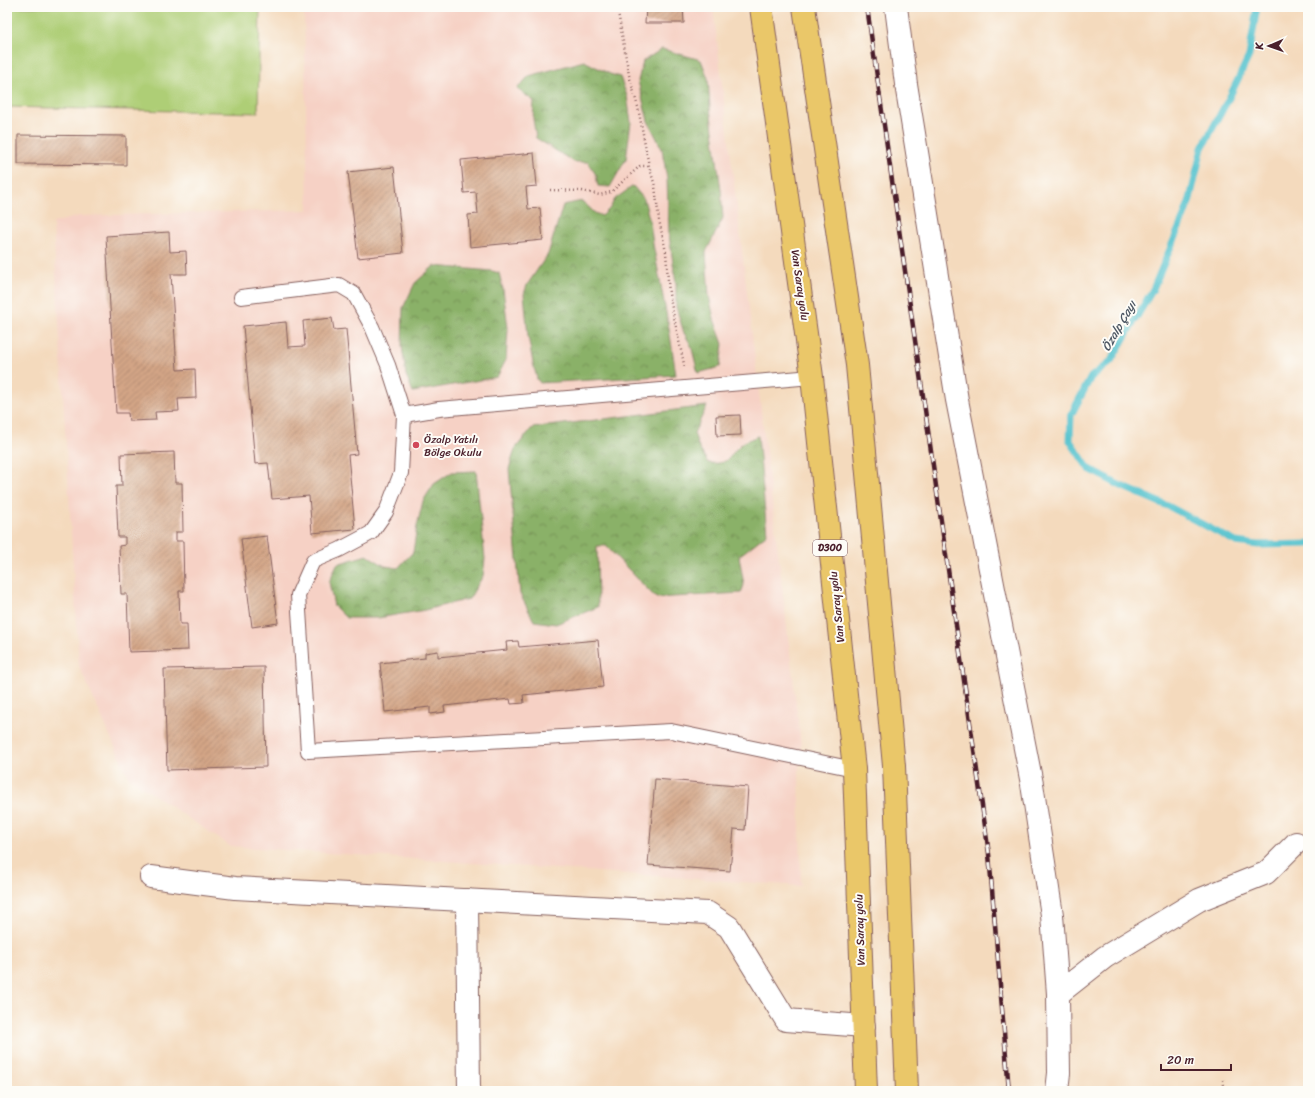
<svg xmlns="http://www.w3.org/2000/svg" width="1315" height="1098" viewBox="0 0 1315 1098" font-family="Sriracha,sans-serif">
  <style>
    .built { fill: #f6d1c5 }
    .forest { fill: url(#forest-crowns); stroke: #6a6849 }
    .pitch { fill: #aece76; stroke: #7c7650 }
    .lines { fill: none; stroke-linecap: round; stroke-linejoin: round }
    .stream { stroke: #55c2ce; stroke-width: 7 }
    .building { fill: url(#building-hatch) }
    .service-casing { stroke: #86605e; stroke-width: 16 }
    .minor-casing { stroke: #86605e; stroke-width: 24 }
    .trunk-casing { stroke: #86605e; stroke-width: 24 }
    .path { stroke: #86605e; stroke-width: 2.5; stroke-dasharray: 1 3; stroke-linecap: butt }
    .service { stroke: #fff; stroke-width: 14 }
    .minor { stroke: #fff; stroke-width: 22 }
    .trunk { stroke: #eac769; stroke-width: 22 }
    .rail-casing { stroke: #4a1f2b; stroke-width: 4.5 }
    .rail { stroke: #fdfcf7; stroke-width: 3; stroke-dasharray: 9; stroke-linecap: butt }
    .poi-dot { fill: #d1495b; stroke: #fdfcf7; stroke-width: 1.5 }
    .labels { text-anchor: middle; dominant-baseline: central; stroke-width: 4; stroke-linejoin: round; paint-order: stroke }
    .shield { fill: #fdfcf7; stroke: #806168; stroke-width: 1 }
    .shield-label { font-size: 10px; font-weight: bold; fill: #4a1f2b }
    .street-label { font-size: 11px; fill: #4a1f2b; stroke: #fdfcf7 }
    .poi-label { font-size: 11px; fill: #4a1f2b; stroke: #fdfcf7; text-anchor: start }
    .water-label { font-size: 12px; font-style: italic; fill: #4e5864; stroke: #fdfcf7 }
  </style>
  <defs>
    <pattern id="forest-crowns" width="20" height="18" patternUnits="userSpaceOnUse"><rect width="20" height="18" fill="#8ab167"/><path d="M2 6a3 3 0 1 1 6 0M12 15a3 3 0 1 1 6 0" fill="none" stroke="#738f55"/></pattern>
    <pattern id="building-hatch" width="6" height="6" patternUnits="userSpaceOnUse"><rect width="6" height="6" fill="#d3a586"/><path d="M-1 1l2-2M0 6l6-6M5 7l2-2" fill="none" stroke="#ad866e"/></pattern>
  </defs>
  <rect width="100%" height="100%" fill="#fdfcf7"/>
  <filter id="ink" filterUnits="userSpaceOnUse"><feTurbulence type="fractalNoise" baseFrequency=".025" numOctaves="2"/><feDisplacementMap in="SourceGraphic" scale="8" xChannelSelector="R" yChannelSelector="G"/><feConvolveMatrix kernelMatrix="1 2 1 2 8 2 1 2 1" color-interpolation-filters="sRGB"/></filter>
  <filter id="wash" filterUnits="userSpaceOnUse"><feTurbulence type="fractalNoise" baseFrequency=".012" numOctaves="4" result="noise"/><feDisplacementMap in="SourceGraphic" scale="16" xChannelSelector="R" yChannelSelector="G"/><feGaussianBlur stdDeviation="0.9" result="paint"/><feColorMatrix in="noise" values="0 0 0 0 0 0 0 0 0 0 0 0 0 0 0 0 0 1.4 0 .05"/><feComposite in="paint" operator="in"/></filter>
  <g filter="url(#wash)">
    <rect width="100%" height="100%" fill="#f4dabd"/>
    <polygon class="built" points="304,7 713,7 801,745 799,771 801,886 230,846 129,778 79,666 53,223 79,216 308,210"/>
    <g class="forest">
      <polygon points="662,49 701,60 708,78 710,108 721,190 723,218 706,252 709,296 714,319 723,344 720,367 698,373 691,345 684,333 676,307 676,284 669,235 667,179 662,149 648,121 638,81 643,61"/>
      <polygon points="584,61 610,74 620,77 627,96 631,122 626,159 610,187 598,186 596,175 588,162 574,162 536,138 533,119 534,101 517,89 529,76"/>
      <polygon points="633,186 644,199 650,222 653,244 669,328 676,375 540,383 537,379 533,363 528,336 524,294 527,285 548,254 563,205 582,201 595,213 602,216 610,208 615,199"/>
      <polygon points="434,266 492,271 499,273 503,289 508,328 506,360 497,377 413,392 406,375 402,346 403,308 415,283"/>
      <path d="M707,406L694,433L699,448L708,463C734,465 727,454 744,442C748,440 753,438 758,436L767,534L739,556L744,585L741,593L656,598L606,546H597L598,607L556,624L534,621L520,594L509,469L515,449L532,428Z"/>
      <polygon points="476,471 485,559 483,576 469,599 425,610 378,618 346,618 334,606 329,582 337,564 367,555 385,566 398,568 413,552 417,526 423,501 434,484 452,472"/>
    </g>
    <polygon class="pitch" points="7,7 260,7 258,113 7,107"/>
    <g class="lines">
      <polyline class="stream" points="1257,7 1249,56 1230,96 1202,148 1190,199 1184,216 1153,289 1111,361 1091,377 1071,415 1070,441 1089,469 1119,485 1170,507 1236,542 1258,545 1308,544"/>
    </g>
    <g id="blocks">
      <g class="building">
        <polygon points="646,7 683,7 684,23 645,23"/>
        <polygon points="18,135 126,136 126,165 18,164"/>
        <polygon points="7,144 9,144 10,185 7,185"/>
        <polygon points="534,153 537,186 526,187 528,209 540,208 543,240 470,247 468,215 478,214 476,192 464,193 461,160"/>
        <polygon points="394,167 403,253 358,258 348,172"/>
        <polygon points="169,232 170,252 186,251 187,274 171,274 177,370 195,369 196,398 178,399 179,411 155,412 156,420 129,421 128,413 116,413 106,236"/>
        <polygon points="332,318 334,330 346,329 357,454 348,455 355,529 312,533 309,496 272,499 268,463 255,464 243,326 286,322 288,347 305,346 303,321"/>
        <polygon points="740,415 741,435 717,436 716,416"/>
        <polygon points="174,452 175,483 182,483 183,532 176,532 176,541 183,541 184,591 179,591 180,624 187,624 188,650 129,652 127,594 121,594 119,546 125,545 125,537 118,537 116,486 122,486 121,454"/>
        <polygon points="267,536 278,623 252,627 241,539"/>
        <polygon points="598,640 603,687 523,695 524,703 511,704 510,699 444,706 445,712 430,714 430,707 385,712 380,663 425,658 425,653 438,651 438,657 507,650 506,642 518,641 519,647"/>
        <polygon points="264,667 266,767 167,770 164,669"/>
        <polygon points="655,779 748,787 745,830 734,829 730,871 648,865"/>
      </g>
    </g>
  </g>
  <g filter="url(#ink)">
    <use href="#blocks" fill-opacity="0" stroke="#86605e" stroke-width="1"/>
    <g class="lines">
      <defs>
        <g id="service">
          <polyline points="241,297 339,285 354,294 372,327 388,365 404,415"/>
          <polyline points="812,377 439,409 404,415 401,473 386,512 371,533 339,550 313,561 298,595 308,751 671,731 854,769"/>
        </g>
        <g id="minor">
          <polyline points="896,7 906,84 957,400 1032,784 1052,915 1058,994 1059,1073 1057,1091"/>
          <polyline points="151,877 235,888 708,913 729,927 786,1020 864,1026"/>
          <polyline points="467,900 469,1091"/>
          <polyline points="1058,994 1105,957 1199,900 1266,873 1296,843"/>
        </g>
        <g id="trunk">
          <polyline points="761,7 812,377 854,769 866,1091"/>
          <polyline points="804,7 857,365 894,766 907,1091"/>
        </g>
      </defs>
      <use href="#service" class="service-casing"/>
      <use href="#minor" class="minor-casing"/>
      <use href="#trunk" class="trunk-casing"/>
      <g class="path">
        <polyline points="618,12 629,75 638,107 649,166 655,186 659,220 666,252 669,294 685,369"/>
        <polyline points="550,190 582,191 600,195 611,192 640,166 649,166"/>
        <polyline points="1223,1080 1225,1091"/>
      </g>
      <use href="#service" class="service"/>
      <use href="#minor" class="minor"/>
      <use href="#trunk" class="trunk"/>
      <defs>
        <polyline id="rail" points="867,7 989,854 1009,1091"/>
      </defs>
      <use href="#rail" class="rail-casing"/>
      <use href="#rail" class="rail"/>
    </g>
  </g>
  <circle class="poi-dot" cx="416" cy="445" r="4"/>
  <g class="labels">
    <rect class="shield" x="813" y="540" width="34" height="16" rx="3"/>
    <g class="shield-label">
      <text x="830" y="548">D300</text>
    </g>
    <g class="street-label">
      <text transform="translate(800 285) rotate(82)">Van Saray yolu</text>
      <text transform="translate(837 607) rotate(-96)">Van Saray yolu</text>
      <text transform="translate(860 930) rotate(-92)">Van Saray yolu</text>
    </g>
    <g class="poi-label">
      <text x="424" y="439">Özalp Yatılı<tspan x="424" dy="13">Bölge Okulu</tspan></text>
    </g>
    <g class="water-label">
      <text transform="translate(1119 326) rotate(-60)">Özalp Çayı</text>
    </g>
  </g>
  <rect width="1315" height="1098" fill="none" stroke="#fdfcf7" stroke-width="24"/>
  <g transform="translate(1269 46) rotate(268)" stroke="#fdfcf7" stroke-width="3" paint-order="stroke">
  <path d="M0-3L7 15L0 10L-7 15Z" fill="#4a1f2b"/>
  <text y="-6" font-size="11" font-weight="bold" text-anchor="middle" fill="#4a1f2b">K</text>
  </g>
  <path d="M1161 1064v6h70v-6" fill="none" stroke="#4a1f2b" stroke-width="2"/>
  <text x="1167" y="1064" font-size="12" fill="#4a1f2b" stroke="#fdfcf7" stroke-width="3" paint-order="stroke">20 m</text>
</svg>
